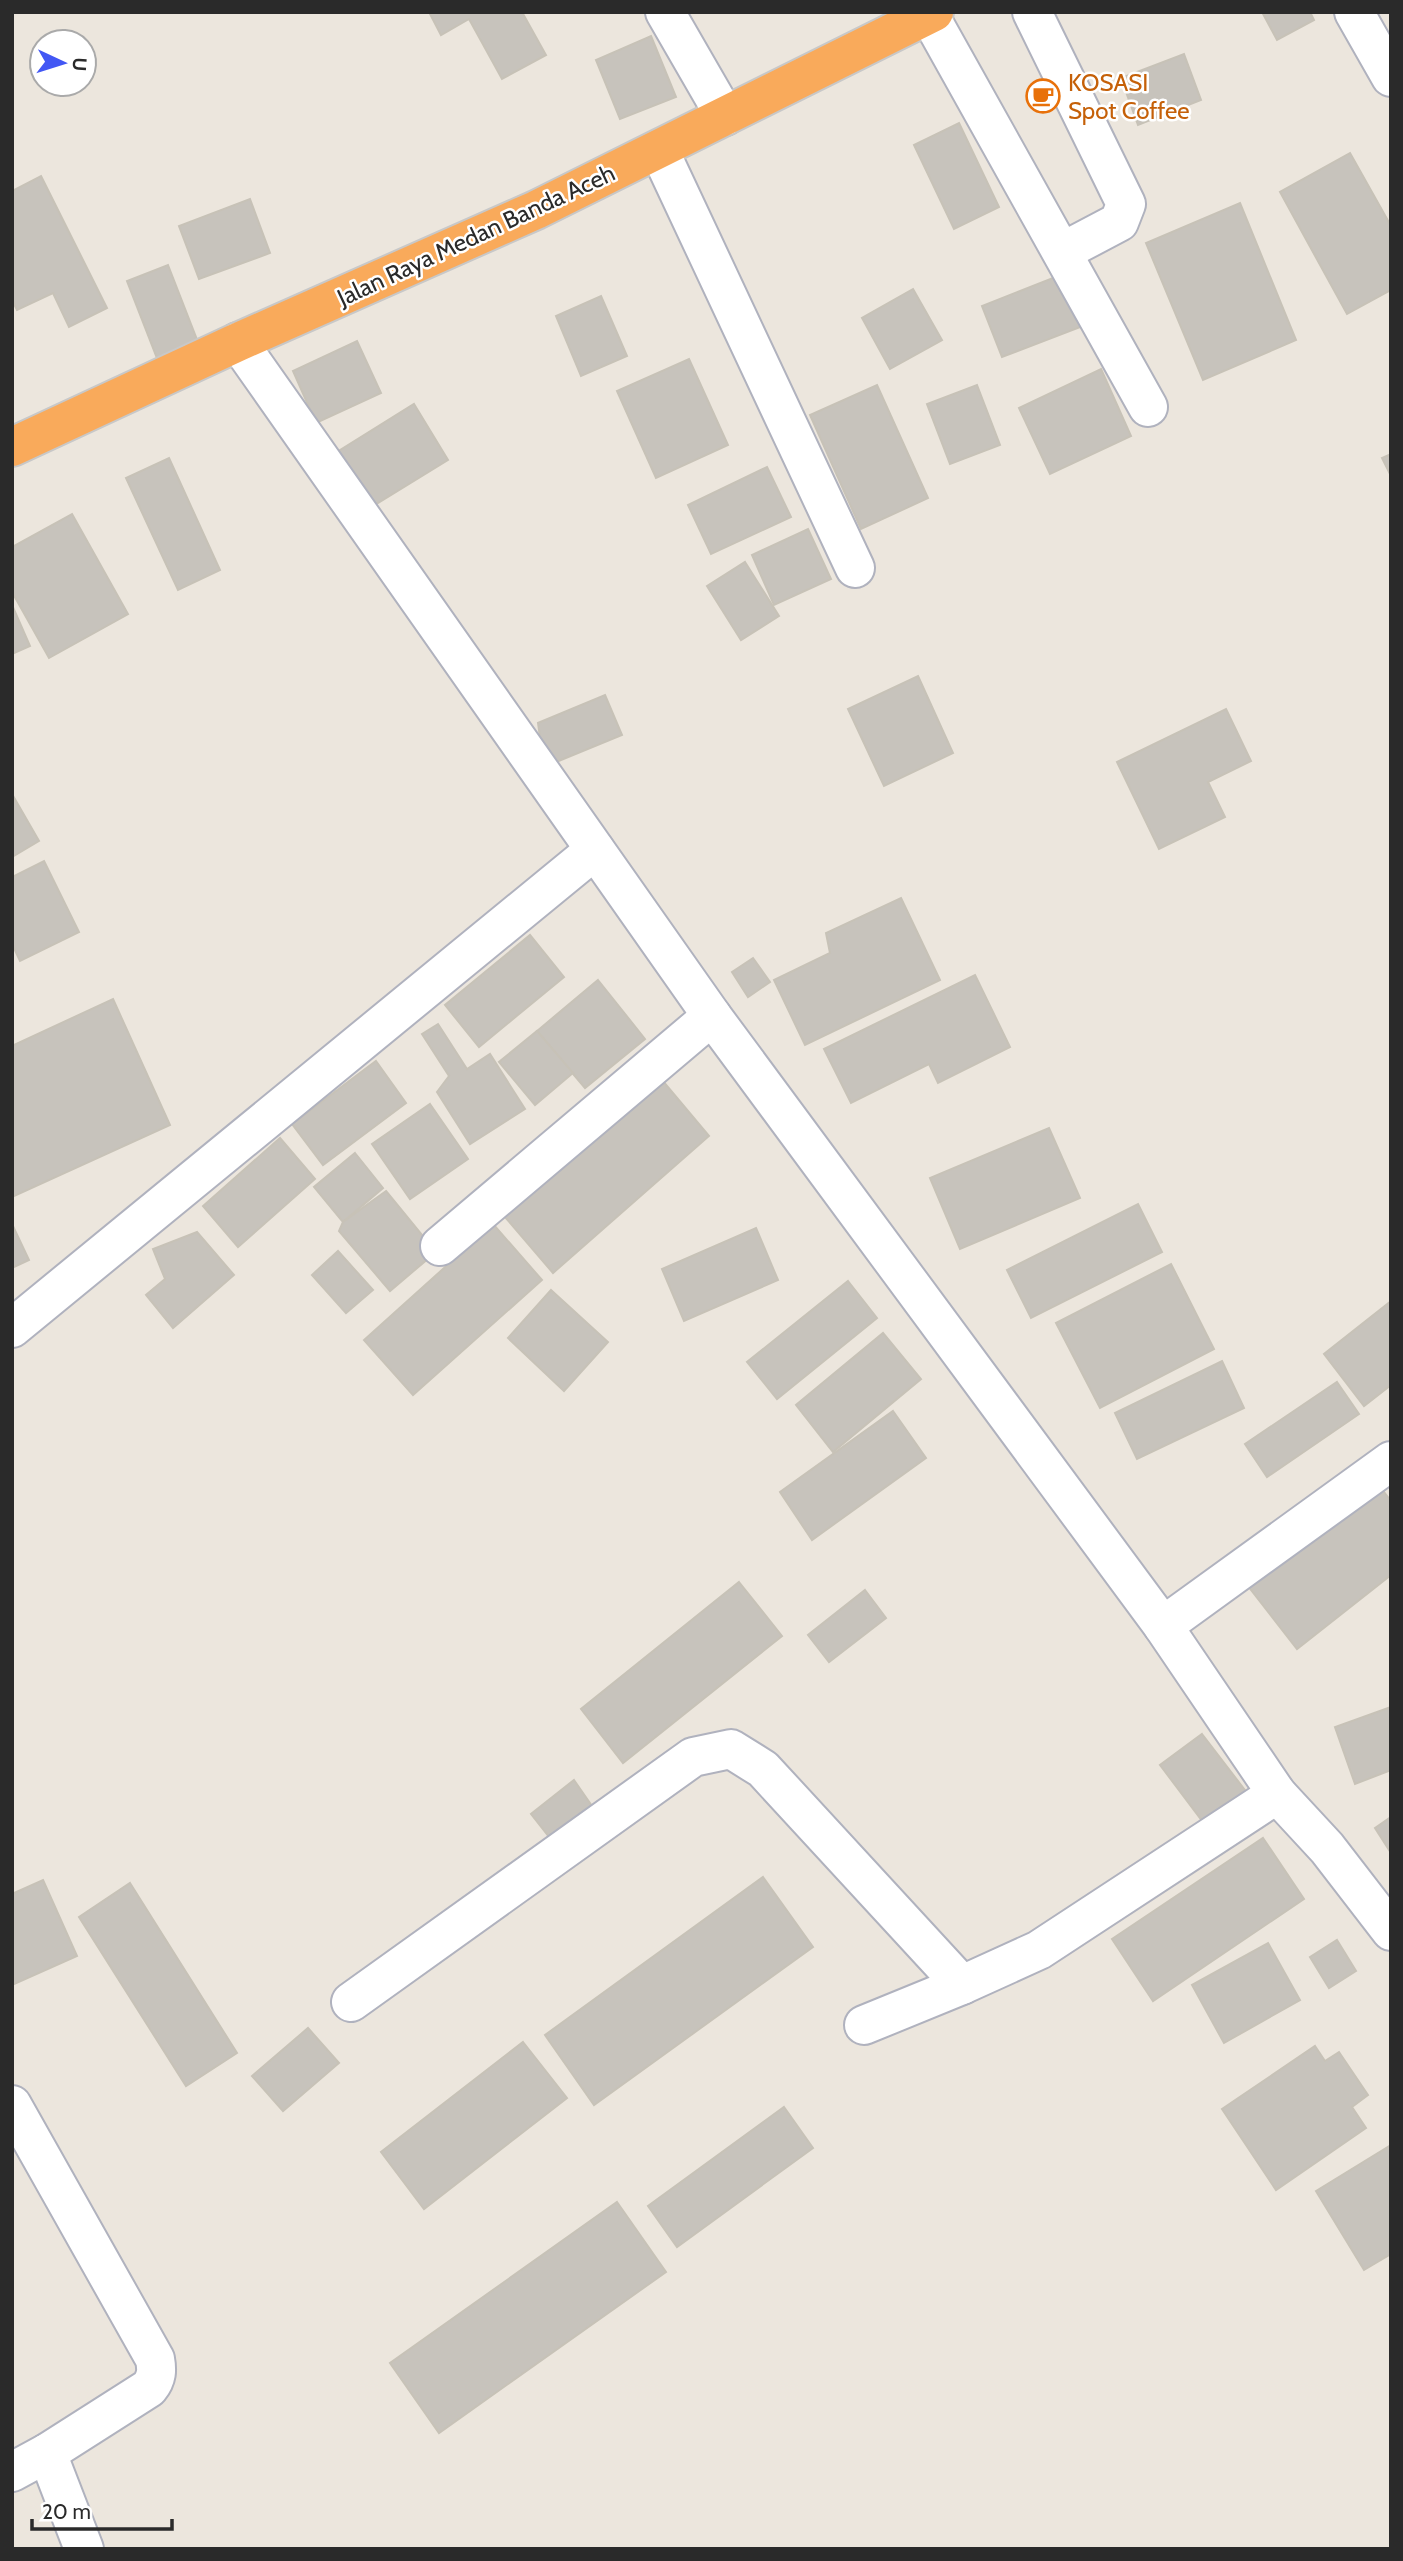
<svg xmlns="http://www.w3.org/2000/svg" width="1403" height="2561" viewBox="0 0 1403 2561" font-family="Cabin,sans-serif">
  <style>
    .building { fill: #c7c3bc; stroke: #c7c2b7; stroke-width: 2 }
    .lines { fill: none; stroke-linecap: round; stroke-linejoin: round }
    .street-casing { stroke: #b0b2be; stroke-width: 42 }
    .highway-casing { stroke: #c8c8c8; stroke-width: 42 }
    .street { stroke: #fff; stroke-width: 38 }
    .highway { stroke: #f9aa5b; stroke-width: 38 }
    .labels { text-anchor: middle; dominant-baseline: central; stroke-width: 5; stroke-linejoin: round; paint-order: stroke }
    .food-label { font-size: 24px; fill: #c56008; stroke: #fff; text-anchor: start }
    .street-label { font-size: 24px; fill: #2a2a2a; stroke: #fff }
  </style>
  <rect width="100%" height="100%" fill="#ece6dd"/>
  <g class="building">
    <polygon points="429,12 522,12 546,55 502,79 469,19 441,35"/>
    <polygon points="1262,12 1310,12 1314,20 1277,40"/>
    <polygon points="651,36 676,97 620,119 596,60"/>
    <polygon points="1184,54 1201,100 1138,125 1121,78"/>
    <polygon points="959,123 999,207 954,229 914,145"/>
    <polygon points="1350,153 1391,226 1391,290 1347,314 1280,192"/>
    <polygon points="41,176 107,308 69,327 53,293 17,310 12,300 12,191"/>
    <polygon points="250,199 270,253 199,279 179,226"/>
    <polygon points="1240,203 1296,340 1203,380 1146,243"/>
    <polygon points="168,265 201,350 160,366 127,281"/>
    <polygon points="1063,274 1083,326 1002,357 982,306"/>
    <polygon points="913,289 942,340 890,369 862,318"/>
    <polygon points="601,296 627,356 581,376 556,316"/>
    <polygon points="357,341 381,393 316,423 293,371"/>
    <polygon points="689,359 728,445 656,478 617,391"/>
    <polygon points="1101,369 1131,436 1050,474 1019,408"/>
    <polygon points="877,385 928,498 861,529 810,415"/>
    <polygon points="977,385 1000,445 950,464 927,404"/>
    <polygon points="414,404 448,460 365,511 332,455"/>
    <polygon points="1391,454 1391,476 1382,458"/>
    <polygon points="169,458 220,570 178,590 126,478"/>
    <polygon points="767,467 791,517 711,554 688,505"/>
    <polygon points="72,514 128,614 49,658 12,592 12,547"/>
    <polygon points="808,529 831,579 774,605 752,555"/>
    <polygon points="745,562 779,616 741,640 707,586"/>
    <polygon points="12,605 30,646 12,654"/>
    <polygon points="918,676 953,753 884,786 848,709"/>
    <polygon points="605,695 622,735 556,762 542,752 538,723"/>
    <polygon points="1226,709 1251,761 1208,782 1225,817 1159,849 1117,762"/>
    <polygon points="12,794 39,841 12,857"/>
    <polygon points="44,861 79,932 20,961 12,944 12,877"/>
    <polygon points="901,898 940,980 805,1045 774,980 830,953 826,933"/>
    <polygon points="530,935 564,977 479,1047 445,1005"/>
    <polygon points="753,958 770,982 748,997 732,972"/>
    <polygon points="975,975 1010,1047 938,1083 929,1064 851,1103 824,1049"/>
    <polygon points="598,980 645,1039 585,1088 537,1031"/>
    <polygon points="113,999 170,1125 12,1197 12,1046"/>
    <polygon points="438,1024 467,1069 490,1054 525,1109 470,1144 437,1092 449,1076 422,1034"/>
    <polygon points="537,1031 573,1073 535,1105 499,1062"/>
    <polygon points="376,1061 406,1103 323,1165 292,1124"/>
    <polygon points="662,1080 709,1136 553,1273 505,1217"/>
    <polygon points="430,1104 468,1159 410,1199 372,1144"/>
    <polygon points="1049,1128 1080,1198 960,1249 930,1178"/>
    <polygon points="280,1138 315,1179 238,1247 203,1206"/>
    <polygon points="355,1153 383,1188 343,1222 314,1187"/>
    <polygon points="386,1191 436,1252 390,1291 339,1231 343,1222"/>
    <polygon points="1138,1204 1162,1252 1031,1318 1007,1270"/>
    <polygon points="12,1224 29,1260 12,1268"/>
    <polygon points="493,1224 542,1280 413,1395 364,1340"/>
    <polygon points="756,1228 778,1280 684,1321 662,1269"/>
    <polygon points="197,1232 234,1275 173,1328 146,1295 165,1279 153,1249"/>
    <polygon points="338,1251 373,1290 346,1313 312,1275"/>
    <polygon points="1171,1264 1214,1349 1100,1408 1056,1323"/>
    <polygon points="848,1281 877,1318 777,1399 747,1362"/>
    <polygon points="551,1290 608,1342 564,1391 508,1338"/>
    <polygon points="1391,1301 1391,1385 1364,1406 1324,1354"/>
    <polygon points="883,1333 921,1379 833,1452 796,1405"/>
    <polygon points="1222,1361 1244,1408 1137,1459 1115,1413"/>
    <polygon points="1337,1382 1359,1414 1267,1477 1245,1444"/>
    <polygon points="893,1411 926,1458 812,1540 780,1492"/>
    <polygon points="1374,1479 1391,1501 1391,1575 1297,1649 1244,1581"/>
    <polygon points="739,1582 782,1636 623,1763 581,1709"/>
    <polygon points="865,1590 886,1618 829,1662 808,1635"/>
    <polygon points="1391,1707 1391,1770 1355,1784 1335,1727"/>
    <polygon points="1202,1734 1251,1798 1209,1830 1160,1765"/>
    <polygon points="574,1780 592,1806 550,1838 531,1814"/>
    <polygon points="1391,1817 1391,1853 1375,1828"/>
    <polygon points="1263,1838 1304,1899 1153,2001 1112,1939"/>
    <polygon points="763,1877 813,1947 594,2105 545,2035"/>
    <polygon points="43,1880 77,1956 12,1985 12,1894"/>
    <polygon points="130,1883 237,2053 186,2086 79,1917"/>
    <polygon points="1337,1940 1356,1971 1329,1988 1310,1957"/>
    <polygon points="1268,1943 1300,2000 1224,2043 1192,1985"/>
    <polygon points="308,2028 339,2063 283,2111 252,2076"/>
    <polygon points="523,2042 567,2098 424,2209 381,2152"/>
    <polygon points="1315,2046 1325,2061 1339,2052 1368,2095 1352,2107 1366,2128 1276,2190 1222,2109"/>
    <polygon points="784,2107 813,2148 677,2247 648,2206"/>
    <polygon points="1391,2145 1391,2254 1364,2270 1316,2191"/>
    <polygon points="617,2202 666,2272 439,2433 390,2363"/>
  </g>
  <g class="lines">
    <defs>
      <g id="street">
        <polyline points="665,12 725,116"/>
        <polyline points="1032,12 1126,204 1119,222 1062,252"/>
        <polyline points="1354,12 1391,77"/>
        <polyline points="929,15 1148,407"/>
        <polyline points="659,150 855,568"/>
        <polyline points="238,342 712,1016 1163,1626 1277,1794 1327,1848 1391,1931"/>
        <polyline points="440,1246 712,1016"/>
        <polyline points="12,1328 595,850"/>
        <polyline points="1163,1626 1391,1461"/>
        <polyline points="351,2002 693,1757 731,1749 763,1769 962,1985 1039,1950 1277,1794"/>
        <polyline points="864,2025 962,1985"/>
        <path d="M12,2105L155,2359C157,2370 157,2378 149,2388L47,2453L12,2472"/>
        <polyline points="47,2453 84,2549"/>
      </g>
      <polyline id="highway" points="12,447 238,342 536,210 934,12"/>
    </defs>
    <use href="#street" class="street-casing"/>
    <use href="#highway" class="highway-casing"/>
    <use href="#street" class="street"/>
    <use href="#highway" class="highway"/>
  </g>
  <defs>
    <symbol id="cafe-ring" viewBox="-11 -11 22 22"><circle r="9.5" fill="#fff" stroke="#e8710a" stroke-width="1.5"/><path d="M-5.5-4.5H6V0H3Q3 3.5 0 3.5H-2.5Q-5.5 3.5-5.5 0ZM3-3.2v2h1.7v-2ZM-6 4.5H4V6H-6Z" fill="#e8710a"/></symbol>
  </defs>
  <g fill-rule="evenodd">
    <use href="#cafe-ring" x="1024" y="77" width="38" height="38"/>
  </g>
  <g class="labels">
    <g class="food-label">
      <text x="1068" y="82">KOSASI<tspan x="1068" dy="28">Spot Coffee</tspan></text>
    </g>
    <g class="street-label">
      <text transform="translate(476 235) rotate(-25)">Jalan Raya Medan Banda Aceh</text>
    </g>
  </g>
  <rect width="1403" height="2561" fill="none" stroke="#2a2a2a" stroke-width="28"/>
  <g transform="translate(63 63) rotate(94)"><circle r="33" fill="#ffffff" stroke="#aaaaaa" stroke-width="2"/>
  <path d="M0-5L12 26L0 18L-12 26Z" fill="#4257f4"/>
  <text y="-10" font-size="19" font-weight="bold" text-anchor="middle" fill="#2a2a2a">U</text>
  </g>
  <path d="M32 2519v10h140v-10" fill="none" stroke="#2a2a2a" stroke-width="3.5"/>
  <text x="42" y="2519" font-size="21" fill="#2a2a2a" stroke="#ffffff" stroke-width="5" paint-order="stroke">20 m</text>
</svg>
